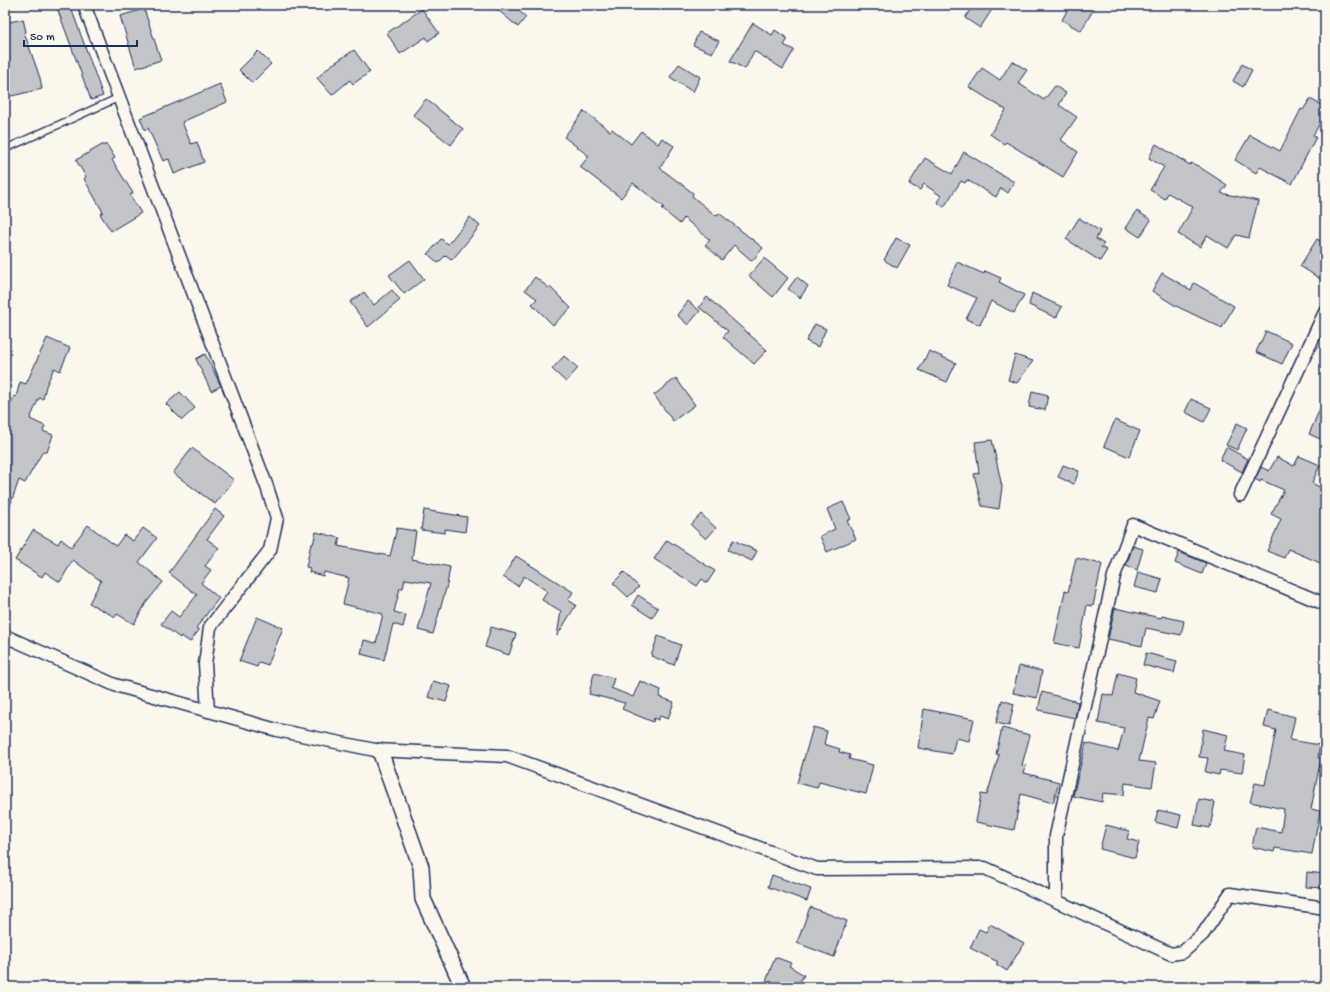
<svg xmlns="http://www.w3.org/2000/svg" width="1330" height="992" viewBox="0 0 1330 992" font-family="'Gochi Hand',sans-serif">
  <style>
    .building { fill: #c3c5c9; stroke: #1b2f5e }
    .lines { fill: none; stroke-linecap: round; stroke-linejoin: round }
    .service-casing { stroke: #1b2f5e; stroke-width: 9 }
    .minor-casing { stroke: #1b2f5e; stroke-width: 15 }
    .tertiary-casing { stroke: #1b2f5e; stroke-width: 18 }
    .service { stroke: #fbf7ec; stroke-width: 6 }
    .minor { stroke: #fbf7ec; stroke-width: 12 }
    .tertiary { stroke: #fbf7ec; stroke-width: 15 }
  </style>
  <rect width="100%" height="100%" fill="#fbf7ec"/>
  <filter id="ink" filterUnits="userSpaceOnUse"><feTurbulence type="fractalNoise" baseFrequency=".025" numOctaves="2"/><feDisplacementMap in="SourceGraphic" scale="8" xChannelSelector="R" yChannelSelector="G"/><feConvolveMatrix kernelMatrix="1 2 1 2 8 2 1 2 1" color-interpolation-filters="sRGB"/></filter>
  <g filter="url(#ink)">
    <g class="building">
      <polygon points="56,5 70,5 103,96 91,100"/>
      <polygon points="492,5 512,5 526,17 518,27"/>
      <polygon points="973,5 995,5 980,28 965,18"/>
      <polygon points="1070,5 1096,5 1081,31 1062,20"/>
      <polygon points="144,9 161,60 136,68 120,16"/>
      <polygon points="422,9 439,33 428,41 426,37 400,54 387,33"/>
      <polygon points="23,19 26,32 24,32 40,78 42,89 7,97 5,89 5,23"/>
      <polygon points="753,23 772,35 775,30 788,39 784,45 794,50 783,69 754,51 745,69 730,61"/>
      <polygon points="699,32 719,41 712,53 693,45"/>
      <polygon points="354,50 370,72 353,84 350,80 332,95 317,78 330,66"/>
      <polygon points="258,51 271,64 252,83 239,70"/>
      <polygon points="1012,61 1027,70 1018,83 1044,100 1055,86 1066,93 1059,105 1077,117 1061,140 1078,152 1063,177 1006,142 1004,144 990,134 1006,110 969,87 982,68 1000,80"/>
      <polygon points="679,64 700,77 693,92 670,77"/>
      <polygon points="1242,64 1252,70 1243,87 1233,81"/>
      <polygon points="220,84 227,102 182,122 191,144 197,142 204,162 174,174 169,159 163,161 148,128 145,130 140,118"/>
      <polygon points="426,99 463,129 451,145 413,115"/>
      <polygon points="1310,99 1325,107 1325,115 1313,135 1316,137 1292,184 1260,167 1256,173 1235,160 1250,135 1280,151 1301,109 1303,110"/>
      <polygon points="584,111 610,131 612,129 631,144 641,131 658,144 662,138 674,146 660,168 693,193 692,196 716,216 719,213 763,248 752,261 734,245 722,260 705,245 710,240 684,218 680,224 662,209 664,207 633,183 621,198 580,167 589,156 564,137"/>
      <polygon points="1156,144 1190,165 1191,163 1198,166 1227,185 1221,193 1258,201 1249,238 1236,235 1228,248 1207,235 1200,247 1178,234 1193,207 1168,193 1165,199 1150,190 1164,167 1149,158"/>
      <polygon points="102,145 107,145 115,158 112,160 133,193 130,195 141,213 111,231 100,214 103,212 84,179 86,177 76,160"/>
      <polygon points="964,152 1014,182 1008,193 1001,188 996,197 967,180 965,183 961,181 944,207 937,202 941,196 924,184 920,190 909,184 925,158 952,174"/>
      <polygon points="1137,211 1151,220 1140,237 1126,228"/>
      <polygon points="470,217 480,226 452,260 446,255 438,263 428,254 441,239 448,244"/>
      <polygon points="1079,218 1100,231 1096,239 1104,244 1101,247 1107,250 1100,261 1066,239"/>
      <polygon points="896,238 910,245 897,268 884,260"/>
      <polygon points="1317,239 1325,244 1325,282 1300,266"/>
      <polygon points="764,258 788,278 773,297 749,276"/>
      <polygon points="410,260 424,279 404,294 389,275"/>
      <polygon points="957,262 984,274 985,271 1001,278 999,282 1024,295 1014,313 991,301 980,325 966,319 977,298 947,285"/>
      <polygon points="1162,273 1191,290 1194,283 1234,306 1222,328 1176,306 1152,291"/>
      <polygon points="535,277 549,288 550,287 571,308 553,325 532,304 537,299 525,290"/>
      <polygon points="797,277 808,286 800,298 788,289"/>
      <polygon points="392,290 400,300 368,327 350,302 364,292 374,305"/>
      <polygon points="1032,293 1062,307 1056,318 1029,305"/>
      <polygon points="707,297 767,350 754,364 723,337 728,331 699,307"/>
      <polygon points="688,301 700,311 688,325 677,315"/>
      <polygon points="815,324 826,329 818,347 806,341"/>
      <polygon points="1266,331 1292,343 1282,364 1256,352"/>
      <polygon points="47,338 70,348 60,371 54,368 46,386 43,399 39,398 30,419 45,426 43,431 53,435 47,452 43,451 25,483 19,480 7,514 5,514 5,416 14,396 16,397 20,382 26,384"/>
      <polygon points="929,351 956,363 947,382 919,370"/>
      <polygon points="205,354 221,386 211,391 196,359"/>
      <polygon points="1015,355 1033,361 1017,383 1008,380"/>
      <polygon points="564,356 578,368 566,382 552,369"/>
      <polygon points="676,378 695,405 673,421 654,395"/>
      <polygon points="1032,391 1048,395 1045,410 1029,407"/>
      <polygon points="180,392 195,408 182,420 166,404"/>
      <polygon points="1325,397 1325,441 1309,434"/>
      <polygon points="1191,399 1211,408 1204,422 1185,412"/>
      <polygon points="1115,420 1140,431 1129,457 1104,446"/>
      <polygon points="1237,423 1247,428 1237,450 1226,445"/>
      <polygon points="992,440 1002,487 999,509 982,506 974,474 979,473 975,442"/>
      <polygon points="1226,447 1248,459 1242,472 1220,460"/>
      <polygon points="192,448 234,480 215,504 173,473"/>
      <polygon points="1299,456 1320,465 1312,483 1325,490 1325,496 1321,503 1325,506 1325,565 1288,549 1284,558 1267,551 1281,519 1271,514 1284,490 1261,480 1260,482 1255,479 1261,467 1269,471 1277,457 1294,466"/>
      <polygon points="1063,465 1079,471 1074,484 1058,477"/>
      <polygon points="843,502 851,519 847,521 856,539 827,552 820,536 835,529 827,509"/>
      <polygon points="215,509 224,516 207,539 219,548 205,566 211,570 201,583 219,598 196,628 199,630 190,642 181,636 180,638 161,624 171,611 179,617 197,595 169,573"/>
      <polygon points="424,510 467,517 465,532 445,529 445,533 421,530"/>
      <polygon points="701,514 716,528 706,539 691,525"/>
      <polygon points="88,525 116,546 124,535 133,541 143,528 157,538 139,562 163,582 146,603 134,624 117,614 115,617 89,603 101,581 73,560 60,582 45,572 42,577 15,560 33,530 58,544 61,539 71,547"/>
      <polygon points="397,528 416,531 412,559 450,567 447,585 433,634 418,630 431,583 405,579 403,588 400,588 394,612 406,615 403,627 393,624 384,660 361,654 364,640 376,643 383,614 343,604 349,578 324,572 323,576 309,572 310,568 306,567 311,544 313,544 316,532 340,538 338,546 390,556"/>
      <polygon points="667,540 715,571 707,583 702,579 697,586 654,559"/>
      <polygon points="733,540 757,551 752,561 728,550"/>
      <polygon points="1133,546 1143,549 1137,570 1126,566"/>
      <polygon points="1179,552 1206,563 1202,574 1175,563"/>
      <polygon points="516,556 573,592 568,600 576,605 557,636 561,611 542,600 547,591 524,576 518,586 503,577"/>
      <polygon points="1076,558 1102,564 1093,606 1087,605 1079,648 1054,643 1065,591 1068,592"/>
      <polygon points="624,572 639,587 628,597 613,583"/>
      <polygon points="1138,572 1162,579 1158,593 1134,587"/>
      <polygon points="638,595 658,608 652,618 632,605"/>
      <polygon points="1115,608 1161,618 1162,616 1184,621 1181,635 1146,628 1142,646 1108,639"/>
      <polygon points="257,617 283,628 268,665 259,662 257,667 239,661"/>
      <polygon points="491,627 516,634 509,655 485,647"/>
      <polygon points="658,636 681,645 674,665 651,656"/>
      <polygon points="1146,653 1177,661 1174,673 1143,665"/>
      <polygon points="1019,666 1042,671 1037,698 1013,693"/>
      <polygon points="594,673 614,678 611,688 633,697 640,681 661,690 659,697 674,702 668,719 660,716 658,720 654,718 653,722 622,709 625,703 589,694"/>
      <polygon points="1118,673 1136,678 1133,692 1160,701 1154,719 1149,718 1139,761 1156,763 1152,787 1125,783 1124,795 1103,793 1102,802 1073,796 1086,743 1118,751 1124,728 1098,723 1103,694 1113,696"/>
      <polygon points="433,681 451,686 446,702 428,697"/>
      <polygon points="1042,692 1078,702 1075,718 1038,710"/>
      <polygon points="1002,700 1014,704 1009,726 996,723"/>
      <polygon points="924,709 974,719 969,741 956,738 952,754 918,748"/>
      <polygon points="1268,710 1295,717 1290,740 1320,745 1318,758 1321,758 1311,809 1320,811 1312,854 1275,848 1274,852 1252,847 1256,827 1281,832 1284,809 1250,802 1255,783 1265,785 1276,730 1264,727"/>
      <polygon points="813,727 827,731 824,744 840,749 839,752 850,755 849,759 873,765 866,794 819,782 817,788 797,783"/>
      <polygon points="1002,728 1030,735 1022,765 1026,766 1024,773 1059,782 1053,803 1021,794 1014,830 976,822 981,794 987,795 999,755 996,754"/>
      <polygon points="1203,729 1228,735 1224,751 1245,755 1242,773 1220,770 1219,775 1205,772 1208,758 1199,757"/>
      <polygon points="1199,799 1215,802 1210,828 1194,825"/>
      <polygon points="1158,810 1181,815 1178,828 1155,822"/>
      <polygon points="1106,825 1129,831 1127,839 1139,842 1135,858 1100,849"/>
      <polygon points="1307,872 1325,874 1325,888 1306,887"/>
      <polygon points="772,875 811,889 807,901 768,887"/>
      <polygon points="810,907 847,921 834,957 797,943"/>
      <polygon points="990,924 1024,943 1007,971 996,964 998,962 970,948 979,929 986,932"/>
      <polygon points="775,957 791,963 789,966 804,975 797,987 764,987"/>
    </g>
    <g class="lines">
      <defs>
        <polyline id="service" points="5,149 120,97"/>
        <g id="minor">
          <polyline points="84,5 267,487 277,518 270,550 210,627 205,664 208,711"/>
          <polyline points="1240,495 1325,312"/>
          <polyline points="5,636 115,685 277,730 375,750 507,756 817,869 985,868 1171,954 1183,952 1203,934 1230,894 1325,908"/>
          <polyline points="1056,901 1056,836 1114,576 1133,525 1325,604"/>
        </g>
        <polyline id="tertiary" points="380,751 421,867 423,899 463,987"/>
      </defs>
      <use href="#service" class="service-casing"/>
      <use href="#minor" class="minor-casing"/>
      <use href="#tertiary" class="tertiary-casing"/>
      <use href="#service" class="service"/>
      <use href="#minor" class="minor"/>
      <use href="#tertiary" class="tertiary"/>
    </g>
  </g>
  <rect width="1330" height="992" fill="none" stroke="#fbf7ec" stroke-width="20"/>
  <rect x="10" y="10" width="1310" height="972" fill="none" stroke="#1b2f5e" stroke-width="1.5" filter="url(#ink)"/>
  <path d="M24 40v6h113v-6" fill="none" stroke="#1b2f5e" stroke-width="2"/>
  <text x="30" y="40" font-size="12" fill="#1b2f5e" stroke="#fbf7ec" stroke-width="3" paint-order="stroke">50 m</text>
</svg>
